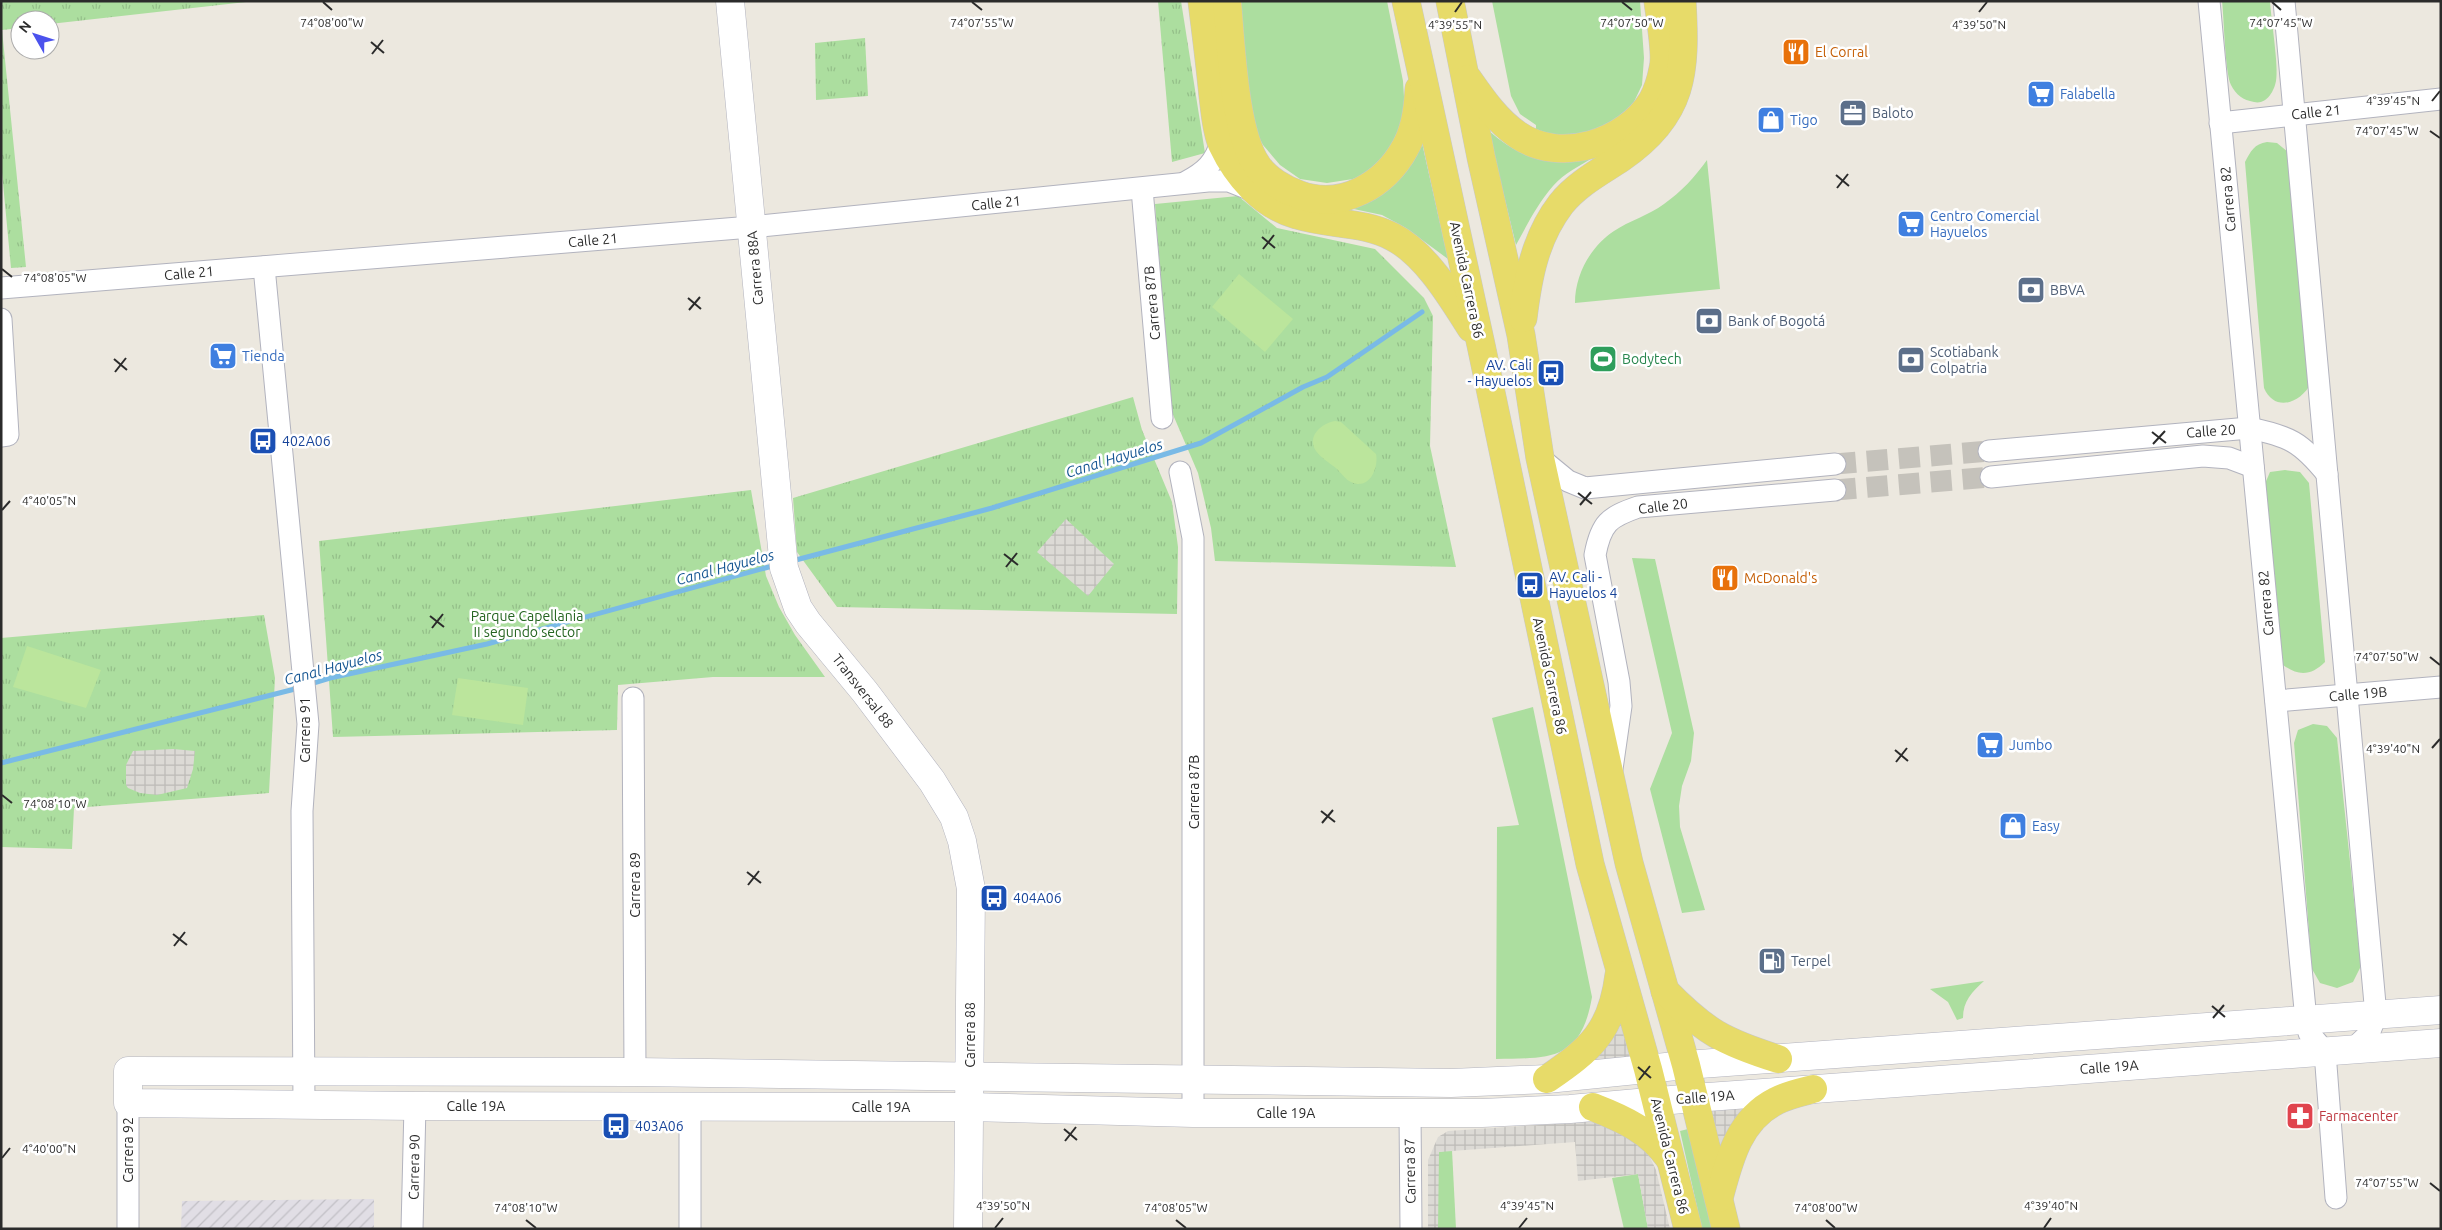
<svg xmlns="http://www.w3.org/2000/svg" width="2442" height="1230" viewBox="0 0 2442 1230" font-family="Ubuntu,sans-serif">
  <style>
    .industrial { fill: url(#industrial-furrows) }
    .grass { fill: #acde9f }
    .park { fill: url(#park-tufts) }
    .pitch { fill: #bbe59c }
    .plaza { fill: url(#plaza-grid) }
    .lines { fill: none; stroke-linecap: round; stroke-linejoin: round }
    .stream { stroke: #79bae6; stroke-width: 5 }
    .street-tunnel { stroke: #c5c2bb; stroke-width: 21; stroke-dasharray: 21 11; stroke-linecap: butt }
    .street-casing { stroke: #b2b3be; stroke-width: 23 }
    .secondary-casing { stroke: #b2b3be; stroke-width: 29 }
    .primary-casing { stroke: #c8c8c8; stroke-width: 29 }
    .street { stroke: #fff; stroke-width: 21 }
    .secondary { stroke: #fff; stroke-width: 28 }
    .primary { stroke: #e7db69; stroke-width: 28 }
    .ticks { fill: none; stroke: #2b2b2b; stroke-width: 2 }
    .labels { text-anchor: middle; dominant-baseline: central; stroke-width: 5; stroke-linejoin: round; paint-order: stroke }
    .food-label { font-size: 14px; fill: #c56008; stroke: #fff; text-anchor: start }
    .shop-label { font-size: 14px; fill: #366cbe; stroke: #fff; text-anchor: start }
    .street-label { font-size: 14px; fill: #2b2b2b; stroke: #fff }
    .service-label { font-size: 14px; fill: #4e5e75; stroke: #fff; text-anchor: start }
    .leisure-label { font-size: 14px; fill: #27864d; stroke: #fff; text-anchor: start }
    .transit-label { font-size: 14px; fill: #164399; stroke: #fff; text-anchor: start }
    .park-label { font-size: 14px; fill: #246420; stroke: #fff }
    .health-label { font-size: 14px; fill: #be3a42; stroke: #fff; text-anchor: start }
    .water-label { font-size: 15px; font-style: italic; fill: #175793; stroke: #fff }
    .ticks-label { font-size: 12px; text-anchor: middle; fill: #2b2b2b; stroke: #fff; stroke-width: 5; stroke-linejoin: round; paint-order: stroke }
  </style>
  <defs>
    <pattern id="industrial-furrows" width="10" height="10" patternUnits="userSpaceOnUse" patternTransform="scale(1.25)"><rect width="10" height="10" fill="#e1dee5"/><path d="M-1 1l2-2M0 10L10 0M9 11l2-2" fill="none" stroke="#c1bfc5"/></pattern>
    <pattern id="park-tufts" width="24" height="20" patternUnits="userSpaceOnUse" patternTransform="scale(1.25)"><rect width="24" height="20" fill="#acde9f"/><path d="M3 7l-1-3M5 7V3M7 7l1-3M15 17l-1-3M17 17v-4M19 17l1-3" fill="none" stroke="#94bf89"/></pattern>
    <pattern id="plaza-grid" width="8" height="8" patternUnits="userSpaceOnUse" patternTransform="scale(1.25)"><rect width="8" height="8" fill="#dcdad5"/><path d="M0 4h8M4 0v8" fill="none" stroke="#bdbbb7"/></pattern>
  </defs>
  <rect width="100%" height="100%" fill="#ece8df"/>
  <polygon class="industrial" points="374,1199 374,1229 181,1229 182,1201"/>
  <g class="grass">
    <polygon points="1238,1 1387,1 1403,81 1405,113 1401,136 1373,171 1353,179 1327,183 1300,179 1280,165 1263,145 1249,119"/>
    <polygon points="1492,1 1640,1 1644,58 1642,85 1633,104 1601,132 1536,138 1536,125 1520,114 1511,96"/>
    <path d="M2222,1H2270C2271,19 2279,67 2276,81C2274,92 2266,105 2254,102C2243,100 2236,95 2231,85C2225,73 2224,18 2222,1Z"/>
    <path d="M1488,130C1523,161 1550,165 1594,157C1580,166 1564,173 1553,186C1538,203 1527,225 1516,245Z"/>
    <path d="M2267,142L2277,143L2288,152L2311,383C2301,403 2275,413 2264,388L2245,162C2251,151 2254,144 2267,142Z"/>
    <path d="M1422,143L1448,259L1406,228L1382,215L1349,208C1390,198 1403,177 1422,143Z"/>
    <path d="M1707,160L1720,289L1575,303C1575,275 1590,247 1614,231C1629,221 1649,215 1664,204C1681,192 1695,177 1707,160Z"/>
    <path d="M2285,470L2300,472L2309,483L2325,662C2312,675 2299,677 2283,665L2264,486L2270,472Z"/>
    <polygon points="1632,558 1655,559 1694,733 1691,761 1682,786 1679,806 1680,827 1705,910 1682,913 1650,789 1672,733"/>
    <path d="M1533,707L1592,997C1581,1061 1551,1058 1496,1059L1497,827L1519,825L1492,718Z"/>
    <polygon points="2313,724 2327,726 2337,738 2361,966 2353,982 2337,988 2320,983 2312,969 2294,743 2298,730"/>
    <path d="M1984,981C1972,992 1963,1001 1963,1018L1957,1020L1948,1002L1930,989Z"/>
    <polygon points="1688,1129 1714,1229 1702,1229 1680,1131"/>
    <polygon points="1452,1150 1456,1229 1438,1229 1438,1152"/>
    <polygon points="1638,1174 1648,1229 1624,1229 1612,1178"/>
  </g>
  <g class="park">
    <polygon points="1,1 255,1 50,24 50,20 20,20 20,28 2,30 26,267 11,268 1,162"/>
    <polygon points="1158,1 1181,1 1205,153 1172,162"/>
    <polygon points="865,38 868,96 816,100 815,43"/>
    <polygon points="1238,196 1277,228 1375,249 1424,298 1433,316 1430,446 1456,567 1215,561 1211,528 1198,473 1171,410 1155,204"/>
    <polygon points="1133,397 1142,430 1172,502 1178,547 1177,614 837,607 797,552 793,498"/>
    <polygon points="751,490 766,576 779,607 795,635 825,677 713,677 618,685 617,730 333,737 319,541"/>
    <polygon points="264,615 275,678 269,793 74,808 72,849 1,847 1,638"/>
  </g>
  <g class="pitch">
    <polygon points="1239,274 1293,319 1265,352 1212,307"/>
    <path d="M1335,421L1341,422L1376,454C1379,468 1369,491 1351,482C1346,480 1341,473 1337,469C1330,463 1321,458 1316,451C1306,436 1322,423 1335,421Z"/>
    <polygon points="27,646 101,670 86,708 13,687"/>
    <polygon points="458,678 528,688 523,725 452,715"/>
  </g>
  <g class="plaza">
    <polygon points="1066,519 1114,564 1088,596 1037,552"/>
    <polygon points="173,749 195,751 193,769 187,788 157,795 140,793 128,788 126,785 126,765 133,751"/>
    <polygon points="1620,1022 1631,1061 1584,1066"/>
    <polygon points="1766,1099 1723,1155 1710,1105"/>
    <polygon points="1598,1121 1618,1127 1648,1153 1656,1170 1670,1229 1648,1229 1638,1174 1578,1181 1575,1142 1439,1152 1438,1229 1428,1229 1428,1160 1438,1137 1448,1131"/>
  </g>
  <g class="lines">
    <g class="stream">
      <polyline points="792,561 992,508 1201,443 1303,387 1327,377 1422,312"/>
      <polyline points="310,684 330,678 487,644 776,565"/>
      <polyline points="1,763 299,688"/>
    </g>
    <g class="street-tunnel">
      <polyline points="1835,464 1989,451"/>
      <polyline points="1835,490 1991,477"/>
    </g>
    <defs>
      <g id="street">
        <polyline points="2209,1 2306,1020 2309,1033 2325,1052 2336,1198"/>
        <polyline points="2284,1 2376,1015 2369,1034 2352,1050"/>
        <polyline points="2220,123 2441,99"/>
        <path d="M1186,182C1205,172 1215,163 1221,142"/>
        <polyline points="1142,189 1162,418"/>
        <polyline points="264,267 308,724 302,811 304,1105"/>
        <polyline points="1,288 751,227 1208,181 1229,181 1254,191"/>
        <polyline points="1,319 8,435 1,436"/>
        <path d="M1989,451L2249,428C2289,436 2301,442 2327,474"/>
        <polyline points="1540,458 1568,481 1585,488 1835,464"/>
        <polyline points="1180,472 1193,538 1193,1113"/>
        <polyline points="1991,477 2203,456 2229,458 2253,467"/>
        <polyline points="633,698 635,1072"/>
        <polyline points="2276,701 2441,687"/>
        <path d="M1612,769L1621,706L1619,682L1595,555C1601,523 1609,517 1638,507L1835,490"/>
        <polyline points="690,1106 690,1229"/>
        <polyline points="1410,1113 1411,1229"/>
        <polyline points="128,1229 128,1103"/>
        <polyline points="412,1229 415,1106"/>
      </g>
      <g id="secondary">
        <polyline points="730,1 784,568 798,608 808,623 865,692 932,781 954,817 962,841 971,889 968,1229"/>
        <polyline points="2441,1010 1686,1065 1547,1079 1451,1083 635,1072 128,1071 128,1103 415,1106 969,1107 1193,1113 1482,1113 1570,1109 1694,1098 2441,1043"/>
      </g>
      <g id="primary">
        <path d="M1202,1C1206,33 1210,64 1213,96C1215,111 1216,130 1222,144C1237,176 1262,205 1297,215C1329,225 1362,221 1393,237C1426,254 1452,298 1471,328"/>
        <path d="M1227,1C1231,43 1234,132 1257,165C1266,179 1285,190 1300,195C1342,210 1385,185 1405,148C1415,131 1418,109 1419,89"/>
        <polyline points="1406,1 1481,345 1590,864 1648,1069 1688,1229"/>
        <polyline points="1450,1 1481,157 1521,335 1540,458 1629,863 1686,1065 1726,1229"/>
        <path d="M1468,79C1482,99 1497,121 1518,135C1560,164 1626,143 1652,101C1657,92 1661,80 1663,69C1667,55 1660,18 1658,1"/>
        <path d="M1523,318C1528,277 1535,238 1561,204C1577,184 1600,172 1621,158C1684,115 1686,72 1682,1"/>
        <path d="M1665,991C1705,1032 1724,1042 1778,1059"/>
        <path d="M1547,1079C1591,1049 1612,1031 1619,975"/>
        <path d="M1593,1107C1624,1119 1650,1131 1669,1158"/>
        <path d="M1719,1198C1729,1161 1738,1120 1776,1101C1787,1095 1801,1092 1813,1089"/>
      </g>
    </defs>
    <use href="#street" class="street-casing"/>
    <use href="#secondary" class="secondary-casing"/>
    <use href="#primary" class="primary-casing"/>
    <use href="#street" class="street"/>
    <use href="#secondary" class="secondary"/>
    <use href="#primary" class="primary"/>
  </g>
  <path class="ticks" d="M323,2L332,10M972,2L982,10M1622,2L1632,10M2272,2L2281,10M1455,12L1462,2M1979,12L1987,2M371,42L384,53M372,54L383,40M2432,101L2440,91M2430,131L2440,138M1836,175L1849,186M1837,188L1848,174M1262,237L1275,248M1263,249L1274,235M2,269L12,277M688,298L701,309M689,310L700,297M114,359L127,370M115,372L126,358M2152,432L2166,443M2153,444L2165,431M1578,493L1592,504M1580,505L1591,492M2,510L10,501M1004,554L1018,565M1006,567L1017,553M430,616L444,627M432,628L443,614M2430,657L2440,665M2432,748L2440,739M1895,750L1908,761M1896,762L1907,748M2,795L12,803M1321,811L1335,822M1322,823L1333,810M747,872L761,883M748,885L759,871M173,934L187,945M174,946L185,932M2212,1006L2225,1017M2213,1018L2224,1005M1638,1067L1651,1078M1639,1080L1650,1066M1064,1129L1077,1140M1065,1141L1076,1127M2,1158L10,1148M2430,1183L2440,1191M526,1220L536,1228M1176,1220L1186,1228M1826,1220L1835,1228M995,1228L1003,1218M1519,1228L1527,1218M2044,1228L2051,1218"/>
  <defs>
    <symbol id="restaurant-square" viewBox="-11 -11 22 22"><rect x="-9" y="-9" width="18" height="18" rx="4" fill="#e8710a" stroke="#fff"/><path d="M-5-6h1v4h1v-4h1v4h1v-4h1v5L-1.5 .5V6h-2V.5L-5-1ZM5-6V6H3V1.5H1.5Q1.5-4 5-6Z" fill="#fff"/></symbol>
    <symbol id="supermarket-square" viewBox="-11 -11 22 22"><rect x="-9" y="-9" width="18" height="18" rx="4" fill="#3f7fe0" stroke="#fff"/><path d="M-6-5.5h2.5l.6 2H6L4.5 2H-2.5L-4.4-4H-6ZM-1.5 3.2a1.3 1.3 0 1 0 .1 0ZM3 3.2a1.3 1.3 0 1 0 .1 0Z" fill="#fff"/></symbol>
    <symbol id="office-square" viewBox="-11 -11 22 22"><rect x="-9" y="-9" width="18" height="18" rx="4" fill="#5c6f8a" stroke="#fff"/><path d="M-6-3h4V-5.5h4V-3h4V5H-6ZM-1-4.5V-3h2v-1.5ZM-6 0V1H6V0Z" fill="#fff"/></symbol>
    <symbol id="shop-square" viewBox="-11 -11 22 22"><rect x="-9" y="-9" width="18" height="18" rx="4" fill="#3f7fe0" stroke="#fff"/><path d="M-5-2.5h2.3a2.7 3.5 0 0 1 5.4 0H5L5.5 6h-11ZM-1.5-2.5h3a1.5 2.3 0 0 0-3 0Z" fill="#fff"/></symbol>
    <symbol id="bank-square" viewBox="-11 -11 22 22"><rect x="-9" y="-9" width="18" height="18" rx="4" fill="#5c6f8a" stroke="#fff"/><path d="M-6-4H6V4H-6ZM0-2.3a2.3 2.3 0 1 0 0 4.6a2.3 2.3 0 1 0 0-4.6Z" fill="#fff"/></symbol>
    <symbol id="stadium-square" viewBox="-11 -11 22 22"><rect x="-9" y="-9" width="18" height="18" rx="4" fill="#2e9e5b" stroke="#fff"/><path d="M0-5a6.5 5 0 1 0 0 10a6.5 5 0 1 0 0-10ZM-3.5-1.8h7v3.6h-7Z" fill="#fff"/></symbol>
    <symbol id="bus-square" viewBox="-11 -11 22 22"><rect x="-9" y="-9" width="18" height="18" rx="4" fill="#1a4fb4" stroke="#fff"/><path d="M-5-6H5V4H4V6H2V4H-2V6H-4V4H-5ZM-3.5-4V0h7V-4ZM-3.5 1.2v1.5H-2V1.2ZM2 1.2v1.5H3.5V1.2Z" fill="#fff"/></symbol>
    <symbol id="fuel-square" viewBox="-11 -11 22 22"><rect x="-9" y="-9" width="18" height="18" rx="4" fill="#5c6f8a" stroke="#fff"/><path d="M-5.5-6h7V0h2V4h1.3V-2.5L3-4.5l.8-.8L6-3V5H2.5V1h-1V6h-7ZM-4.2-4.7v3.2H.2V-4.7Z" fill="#fff"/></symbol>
    <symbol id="pharmacy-square" viewBox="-11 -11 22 22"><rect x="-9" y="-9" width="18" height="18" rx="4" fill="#e0444e" stroke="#fff"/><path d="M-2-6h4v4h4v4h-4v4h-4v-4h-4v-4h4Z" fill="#fff"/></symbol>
  </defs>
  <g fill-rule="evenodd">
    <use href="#restaurant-square" x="1780" y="36" width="32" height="32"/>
    <use href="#supermarket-square" x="2025" y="78" width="32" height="32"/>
    <use href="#office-square" x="1837" y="97" width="32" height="32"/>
    <use href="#shop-square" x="1755" y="104" width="32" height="32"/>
    <use href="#supermarket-square" x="1895" y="208" width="32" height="32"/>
    <use href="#bank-square" x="2015" y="274" width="32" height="32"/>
    <use href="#bank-square" x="1693" y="305" width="32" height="32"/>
    <use href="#supermarket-square" x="207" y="340" width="32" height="32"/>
    <use href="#stadium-square" x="1587" y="343" width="32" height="32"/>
    <use href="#bank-square" x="1895" y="344" width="32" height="32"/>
    <use href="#bus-square" x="1535" y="357" width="32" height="32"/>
    <use href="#bus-square" x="247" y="425" width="32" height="32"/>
    <use href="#restaurant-square" x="1709" y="562" width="32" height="32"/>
    <use href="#bus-square" x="1514" y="569" width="32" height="32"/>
    <use href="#supermarket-square" x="1974" y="729" width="32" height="32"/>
    <use href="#shop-square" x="1997" y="810" width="32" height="32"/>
    <use href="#bus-square" x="978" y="882" width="32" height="32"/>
    <use href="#fuel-square" x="1756" y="945" width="32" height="32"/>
    <use href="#pharmacy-square" x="2284" y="1100" width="32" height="32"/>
    <use href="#bus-square" x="600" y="1110" width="32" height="32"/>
  </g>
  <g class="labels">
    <g class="food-label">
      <text x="1815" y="52">El Corral</text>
      <text x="1744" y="578">McDonald's</text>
    </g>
    <g class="shop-label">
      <text x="2060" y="94">Falabella</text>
      <text x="1790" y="120">Tigo</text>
      <text x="1930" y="216">Centro Comercial<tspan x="1930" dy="16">Hayuelos</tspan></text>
      <text x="242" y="356">Tienda</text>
      <text x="2009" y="745">Jumbo</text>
      <text x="2032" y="826">Easy</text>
    </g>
    <g class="street-label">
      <text transform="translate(2316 112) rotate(-6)">Calle 21</text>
      <text transform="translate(2228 199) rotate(-95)">Carrera 82</text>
      <text transform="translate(996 203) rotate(-6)">Calle 21</text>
      <text transform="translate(593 240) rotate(-5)">Calle 21</text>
      <text transform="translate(755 268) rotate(-95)">Carrera 88A</text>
      <text transform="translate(189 273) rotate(-5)">Calle 21</text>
      <text transform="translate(1467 280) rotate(78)">Avenida Carrera 86</text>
      <text transform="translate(1152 303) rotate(-95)">Carrera 87B</text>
      <text transform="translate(2211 431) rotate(-4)">Calle 20</text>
      <text transform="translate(1663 506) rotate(-7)">Calle 20</text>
      <text transform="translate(2266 603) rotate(-95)">Carrera 82</text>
      <text transform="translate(1550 676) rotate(78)">Avenida Carrera 86</text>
      <text transform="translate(863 691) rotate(52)">Transversal 88</text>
      <text transform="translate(2358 694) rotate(-5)">Calle 19B</text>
      <text transform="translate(305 730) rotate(-90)">Carrera 91</text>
      <text transform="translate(1194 792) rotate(-90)">Carrera 87B</text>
      <text transform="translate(635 885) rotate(-90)">Carrera 89</text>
      <text transform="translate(970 1035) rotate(-90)">Carrera 88</text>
      <text transform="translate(2109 1067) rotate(-4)">Calle 19A</text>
      <text transform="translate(1705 1097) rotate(-4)">Calle 19A</text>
      <text x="476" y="1106">Calle 19A</text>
      <text x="881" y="1107">Calle 19A</text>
      <text x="1286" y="1113">Calle 19A</text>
      <text transform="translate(128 1150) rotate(-90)">Carrera 92</text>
      <text transform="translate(1670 1156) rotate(76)">Avenida Carrera 86</text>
      <text transform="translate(414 1167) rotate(-89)">Carrera 90</text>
      <text transform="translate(1410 1171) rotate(-91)">Carrera 87</text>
    </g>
    <g class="service-label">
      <text x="1872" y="113">Baloto</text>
      <text x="2050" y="290">BBVA</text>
      <text x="1728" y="321">Bank of Bogotá</text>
      <text x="1930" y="352">Scotiabank<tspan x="1930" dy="16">Colpatria</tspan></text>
      <text x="1791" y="961">Terpel</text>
    </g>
    <g class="leisure-label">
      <text x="1622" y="359">Bodytech</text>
    </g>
    <g class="transit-label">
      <text x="1532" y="365" text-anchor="end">AV. Cali<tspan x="1532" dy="16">- Hayuelos</tspan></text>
      <text x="282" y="441">402A06</text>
      <text x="1549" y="577">AV. Cali -<tspan x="1549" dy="16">Hayuelos 4</tspan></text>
      <text x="1013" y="898">404A06</text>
      <text x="635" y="1126">403A06</text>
    </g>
    <g class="park-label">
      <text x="527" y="616">Parque Capellania<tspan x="527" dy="16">II segundo sector</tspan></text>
    </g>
    <g class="health-label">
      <text x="2319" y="1116">Farmacenter</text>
    </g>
    <g class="water-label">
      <text transform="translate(1114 458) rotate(-17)">Canal Hayuelos</text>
      <text transform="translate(725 567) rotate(-15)">Canal Hayuelos</text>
      <text transform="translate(333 667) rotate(-15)">Canal Hayuelos</text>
    </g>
  </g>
  <g class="ticks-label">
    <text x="2281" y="27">74°07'45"W</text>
    <text x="332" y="27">74°08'00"W</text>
    <text x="982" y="27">74°07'55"W</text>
    <text x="1632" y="27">74°07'50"W</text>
    <text x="1455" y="29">4°39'55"N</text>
    <text x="1979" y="29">4°39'50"N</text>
    <text x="2393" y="105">4°39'45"N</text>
    <text x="2387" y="135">74°07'45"W</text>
    <text x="55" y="282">74°08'05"W</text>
    <text x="49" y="505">4°40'05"N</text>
    <text x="2387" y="661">74°07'50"W</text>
    <text x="2393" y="753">4°39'40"N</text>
    <text x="55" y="808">74°08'10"W</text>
    <text x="49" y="1153">4°40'00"N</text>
    <text x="2387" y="1187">74°07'55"W</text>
    <text x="1003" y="1210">4°39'50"N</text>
    <text x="1527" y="1210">4°39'45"N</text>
    <text x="2051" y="1210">4°39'40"N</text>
    <text x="526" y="1212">74°08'10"W</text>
    <text x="1176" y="1212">74°08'05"W</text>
    <text x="1826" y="1212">74°08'00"W</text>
  </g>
  <rect width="2442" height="1230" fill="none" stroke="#2b2b2b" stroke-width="5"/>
  <g transform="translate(35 35) rotate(309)"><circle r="24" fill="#ffffff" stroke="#aaaaaa"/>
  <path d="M0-4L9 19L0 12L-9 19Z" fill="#4b52ed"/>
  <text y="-8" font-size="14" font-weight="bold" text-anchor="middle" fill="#2b2b2b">N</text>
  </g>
</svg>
